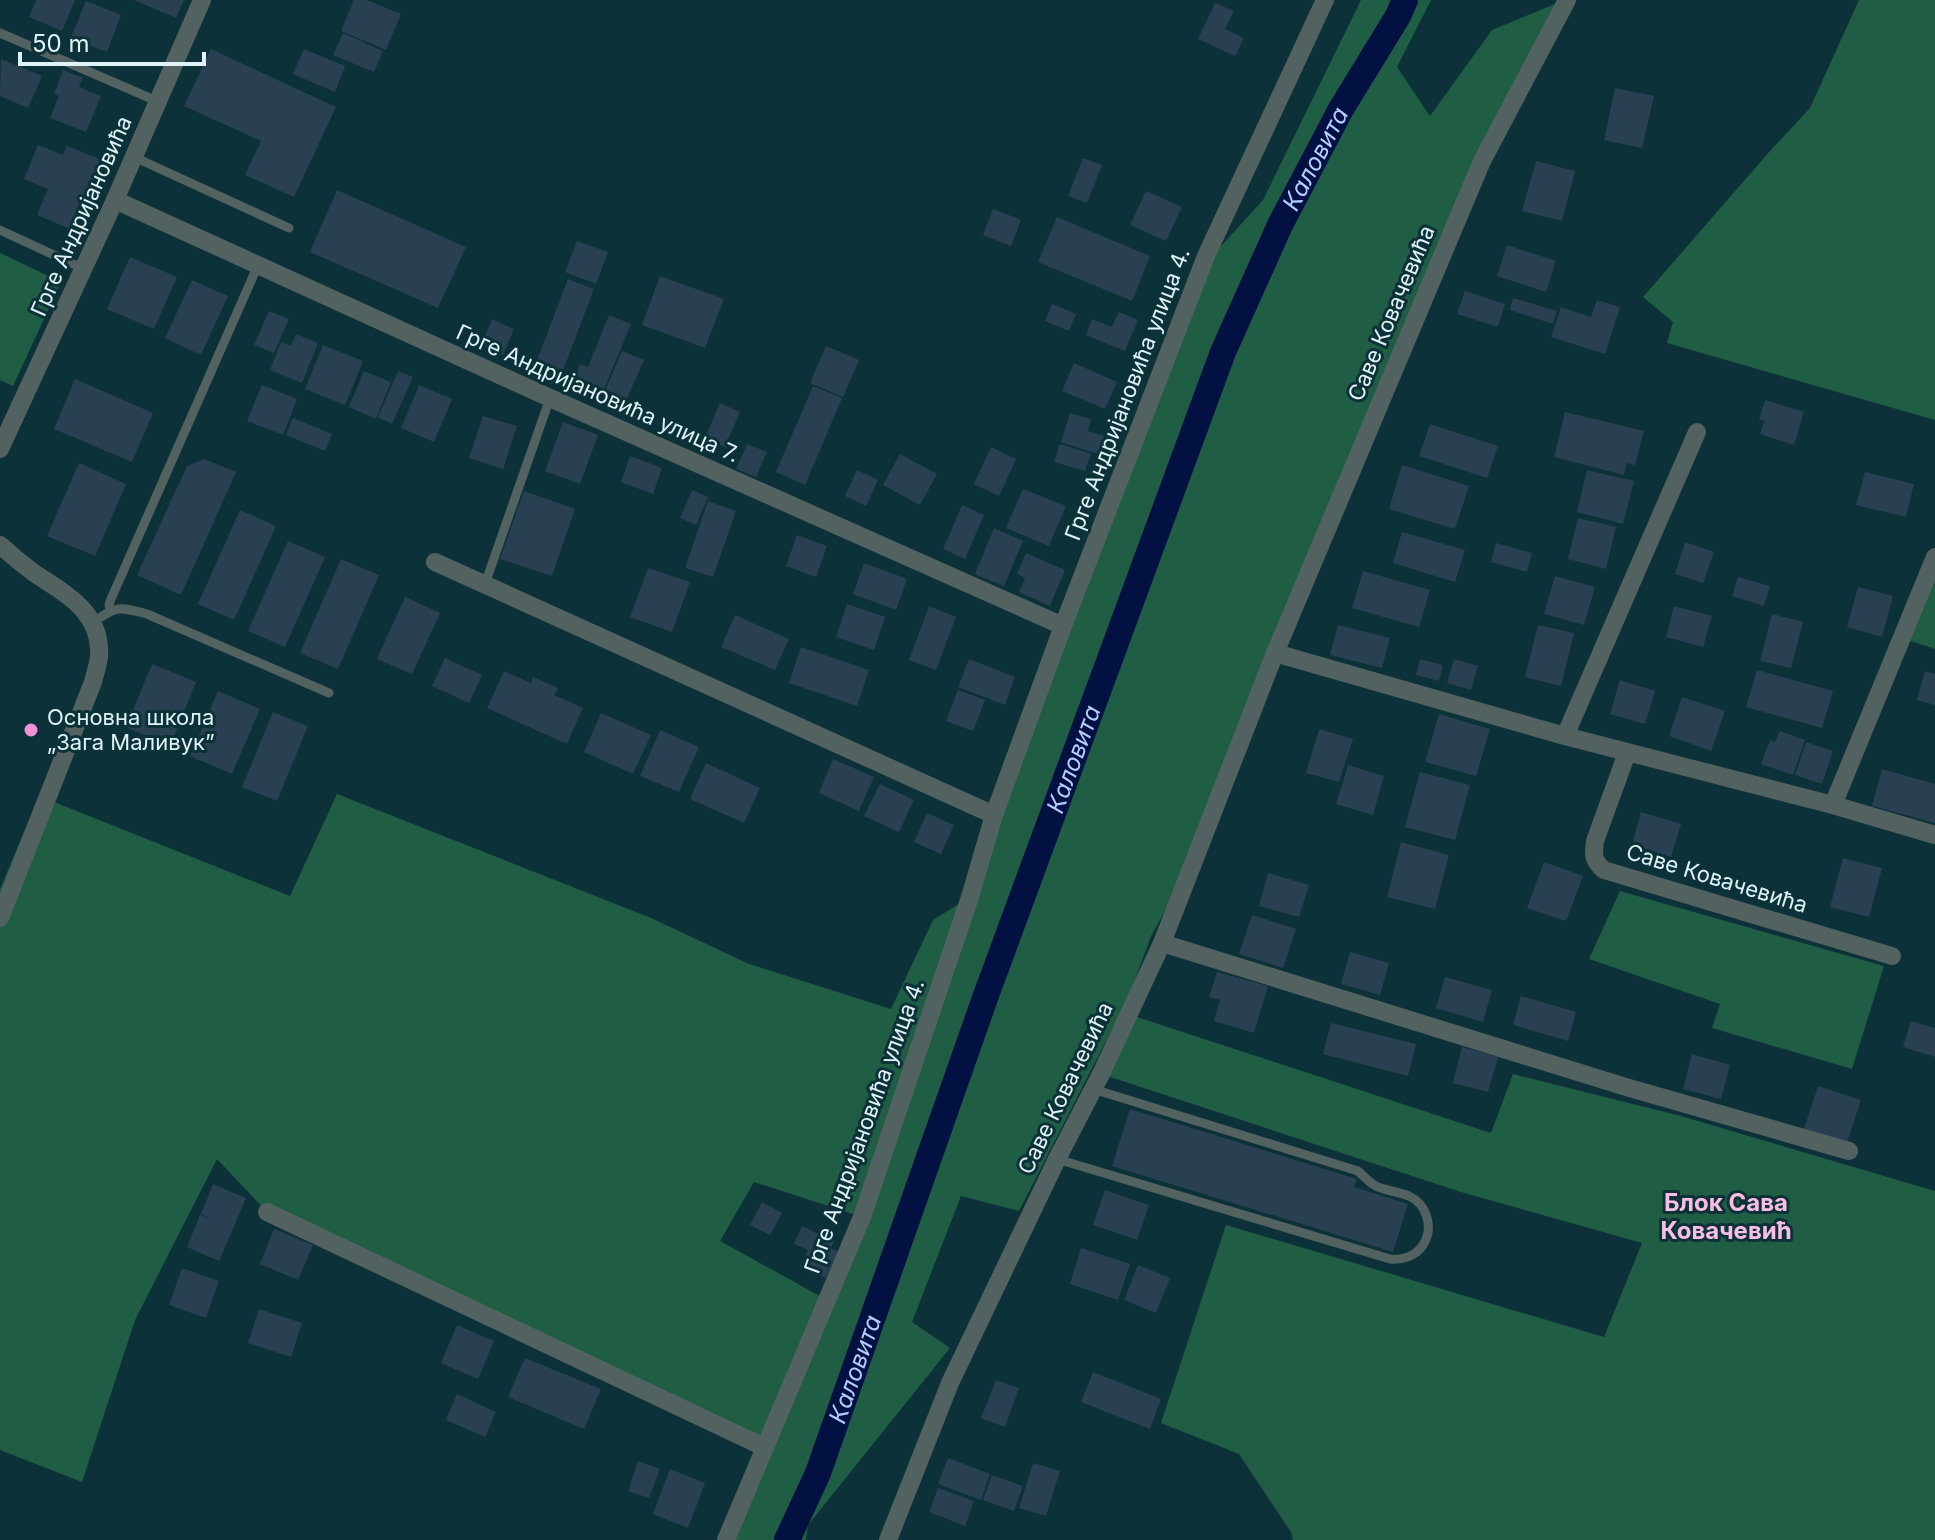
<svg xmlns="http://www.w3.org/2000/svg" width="1935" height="1540" viewBox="0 0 1935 1540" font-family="Inter,sans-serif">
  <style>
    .green { fill: #205d45; fill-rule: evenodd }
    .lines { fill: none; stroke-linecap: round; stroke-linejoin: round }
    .canal { stroke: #031042; stroke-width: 26 }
    .building { fill: #284051 }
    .service { stroke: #526260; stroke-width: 9 }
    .minor { stroke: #526260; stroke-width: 18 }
    .poi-dot { fill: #f491d4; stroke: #0d3138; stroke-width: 3 }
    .labels { text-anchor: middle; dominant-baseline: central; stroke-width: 6; stroke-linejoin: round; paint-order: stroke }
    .street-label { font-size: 22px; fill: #dff2f6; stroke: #0d3138 }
    .poi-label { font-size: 22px; fill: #dff2f6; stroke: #0d3138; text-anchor: start }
    .water-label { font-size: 24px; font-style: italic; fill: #b4ccff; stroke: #0d3138 }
    .neighbourhood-label { font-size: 24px; font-weight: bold; fill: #f8bfe3; stroke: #0d3138 }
  </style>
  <rect width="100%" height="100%" fill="#0d3138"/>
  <g class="green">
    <path d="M1361,0H1431L1397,67L1430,116L1492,30L1565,0L1480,166L1196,855L1151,936L1129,996L1019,1211L961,1196L912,1322L950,1348L808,1525L806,1540H727L764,1447L267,1212L217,1159L135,1320L82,1482L0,1450V889L39,796L290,896L337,794L651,918L749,964L891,1009L933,920L970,897L1201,268L1263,200ZM754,1182L862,1217L827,1300L720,1241Z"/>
    <polygon points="1859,0 1935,0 1935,420 1667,343 1673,322 1643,297 1770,151 1810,108"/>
    <polygon points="0,253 61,282 13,386 0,380"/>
    <polygon points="1935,564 1935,649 1905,639"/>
    <polygon points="1620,891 1884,966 1852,1069 1712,1028 1720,1004 1589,959"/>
    <polygon points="1128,1014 1491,1133 1513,1074 1681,1116 1935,1191 1935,1540 1293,1540 1291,1532 1239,1454 1161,1423 1226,1225 1604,1337 1642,1243 1461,1192 1101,1074"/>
  </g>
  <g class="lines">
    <path class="canal" id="s1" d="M787,1540L818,1473L985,998L1223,352L1280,225L1341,109L1398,16L1405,0"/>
  </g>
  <g class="building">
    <polygon points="36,0 75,0 62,31 29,17"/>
    <polygon points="134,0 184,0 176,18"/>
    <polygon points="354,0 367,0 401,14 386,50 341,31"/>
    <polygon points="86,1 121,15 107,52 71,38"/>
    <polygon points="1215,3 1234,11 1225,29 1244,38 1235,56 1198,39"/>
    <polygon points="343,33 383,51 374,72 333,55"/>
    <polygon points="211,49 336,107 294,197 245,175 261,141 184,106"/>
    <polygon points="304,49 345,66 335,92 293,74"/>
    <polygon points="1,59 42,76 28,108 0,96"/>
    <polygon points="63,70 83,78 79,87 101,96 86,132 50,118 59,96 54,94"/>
    <polygon points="1615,88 1654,96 1642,148 1604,140"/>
    <polygon points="38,145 63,155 67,146 105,161 75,231 37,215 48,189 24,179"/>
    <polygon points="1083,158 1102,165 1087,203 1068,196"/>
    <polygon points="1536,161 1575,171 1562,221 1522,211"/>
    <polygon points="337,190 466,247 438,308 310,252"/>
    <polygon points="1146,191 1182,207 1166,241 1130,225"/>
    <polygon points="993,209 1021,220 1011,246 983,235"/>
    <polygon points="1057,217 1150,256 1132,301 1038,262"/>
    <polygon points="577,241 608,252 596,284 565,272"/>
    <polygon points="1507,245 1556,261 1546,292 1497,276"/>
    <polygon points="130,257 177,277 154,329 107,309"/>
    <polygon points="660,276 724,299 705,348 642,325"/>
    <polygon points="568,279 594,289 557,386 531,376"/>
    <polygon points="192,280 228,296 201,355 165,338"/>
    <polygon points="1465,291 1505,304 1498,327 1457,314"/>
    <polygon points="1513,298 1557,311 1553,324 1510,310"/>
    <polygon points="1597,300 1620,307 1605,354 1551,337 1561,307 1591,317"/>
    <polygon points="1052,304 1076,314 1069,331 1045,321"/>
    <polygon points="269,311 289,319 274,353 254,345"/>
    <polygon points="1119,312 1138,320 1125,351 1086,335 1092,319 1112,327"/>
    <polygon points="609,315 631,324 601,396 571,384 580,364 588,367"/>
    <polygon points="492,319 514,329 503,355 481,346"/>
    <polygon points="296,334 318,343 302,383 270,370 281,342 291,346"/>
    <polygon points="323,345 363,361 345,405 305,389"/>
    <polygon points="826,346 859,360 843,397 810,383"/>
    <polygon points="622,351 644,360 624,405 603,396"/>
    <polygon points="1074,363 1117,382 1105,409 1062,391"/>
    <polygon points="364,371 391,382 376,419 349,407"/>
    <polygon points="398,371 413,377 392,424 378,417"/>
    <polygon points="75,379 153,413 132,462 54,429"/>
    <polygon points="262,385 297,399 283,435 247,421"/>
    <polygon points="419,385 452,399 434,442 401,428"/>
    <polygon points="813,386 842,398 805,485 776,472"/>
    <polygon points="1765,400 1804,412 1794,445 1760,434 1764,421 1759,420"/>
    <polygon points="720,403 740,412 725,447 705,438"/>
    <polygon points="1565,412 1644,431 1635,465 1627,463 1624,475 1554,457"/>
    <polygon points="1070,413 1091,419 1088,431 1104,436 1098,454 1061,442"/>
    <polygon points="483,416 517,426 503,469 469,458"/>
    <polygon points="293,418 332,434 325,451 286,435"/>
    <polygon points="563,422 598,435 580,484 545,471"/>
    <polygon points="1430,424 1498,446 1487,478 1419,456"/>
    <polygon points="747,444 767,452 756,477 736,469"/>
    <polygon points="1060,444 1091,454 1085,471 1054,462"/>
    <polygon points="991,447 1016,459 999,496 974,484"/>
    <polygon points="900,454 937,474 920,505 883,485"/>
    <polygon points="630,456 662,468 653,494 621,482"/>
    <polygon points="204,459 236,472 181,595 137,575 187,466"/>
    <polygon points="79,463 126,484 95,556 47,536"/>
    <polygon points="1402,465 1469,486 1455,529 1389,509"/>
    <polygon points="857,470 878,480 866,506 845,496"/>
    <polygon points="1587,470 1634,481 1623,524 1577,512"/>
    <polygon points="1865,472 1914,484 1906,517 1856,505"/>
    <polygon points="1023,489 1066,506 1049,546 1006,528"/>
    <polygon points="692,490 708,497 696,525 680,518"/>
    <polygon points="524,491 575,509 552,576 500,559"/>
    <polygon points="708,501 736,511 713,577 685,568"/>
    <polygon points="962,505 984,515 965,559 943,549"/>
    <polygon points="240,510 276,526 234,620 198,604"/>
    <polygon points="1578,518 1616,527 1606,569 1568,559"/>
    <polygon points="994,528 1023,541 1004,586 975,574"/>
    <polygon points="1402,532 1465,550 1455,582 1393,563"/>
    <polygon points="797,535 827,546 816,577 786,566"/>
    <polygon points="288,541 325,557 285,647 248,631"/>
    <polygon points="1685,542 1714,552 1703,583 1675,574"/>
    <polygon points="1496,543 1532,553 1527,572 1491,562"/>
    <polygon points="1026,553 1065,570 1050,606 1019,592 1025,578 1017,574"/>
    <polygon points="341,559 379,575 338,669 300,653"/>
    <polygon points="864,563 907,579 896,610 853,594"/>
    <polygon points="648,568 690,582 672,632 630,617"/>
    <polygon points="1363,571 1430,590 1419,627 1352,608"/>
    <polygon points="1555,576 1595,587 1584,625 1544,614"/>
    <polygon points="1738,577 1770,586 1764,606 1732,596"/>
    <polygon points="1858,587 1893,596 1882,637 1847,627"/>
    <polygon points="405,597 440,613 412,674 377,659"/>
    <polygon points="847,604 885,617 874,650 836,637"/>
    <polygon points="929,606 956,617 936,670 909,660"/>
    <polygon points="1674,606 1712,616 1703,647 1666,637"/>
    <polygon points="1772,614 1803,622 1791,668 1760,661"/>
    <polygon points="735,615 789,639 775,670 721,647"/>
    <polygon points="1338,625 1390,638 1382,668 1330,655"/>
    <polygon points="1538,625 1574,633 1561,686 1525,677"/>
    <polygon points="801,647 869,670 857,706 789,683"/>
    <polygon points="445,658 482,675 469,703 432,686"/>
    <polygon points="969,659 1015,677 1005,705 958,687"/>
    <polygon points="1420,659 1443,665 1439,681 1416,675"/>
    <polygon points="1454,659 1478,666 1471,690 1447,683"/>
    <polygon points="152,664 196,682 170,746 126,727"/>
    <polygon points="1757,670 1833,691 1822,728 1746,707"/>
    <polygon points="504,671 531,683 533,677 558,688 554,695 583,708 567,744 487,708"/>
    <polygon points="1925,671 1935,674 1935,705 1917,700"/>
    <polygon points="1620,680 1655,691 1645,724 1610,714"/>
    <polygon points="958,690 985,700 973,731 946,721"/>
    <polygon points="218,691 260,709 232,774 190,756"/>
    <polygon points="1682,697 1725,711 1711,751 1669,736"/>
    <polygon points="273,712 308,726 277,801 242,787"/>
    <polygon points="601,713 651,735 633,774 584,752"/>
    <polygon points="1439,714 1490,729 1476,776 1425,762"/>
    <polygon points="1319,729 1353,739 1339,782 1306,773"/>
    <polygon points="660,730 699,747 679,792 640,776"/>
    <polygon points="1780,731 1805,740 1793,775 1761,764 1770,740 1775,742"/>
    <polygon points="1806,742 1833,751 1822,784 1795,775"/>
    <polygon points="833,759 874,777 859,811 819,793"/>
    <polygon points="706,763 760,788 744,823 690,799"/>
    <polygon points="1348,765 1384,776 1373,815 1336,804"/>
    <polygon points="1882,769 1935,784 1935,823 1872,806"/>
    <polygon points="1420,772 1470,785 1455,840 1405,827"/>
    <polygon points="880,784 914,800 899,832 864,816"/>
    <polygon points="1641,812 1681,824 1671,857 1632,845"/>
    <polygon points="927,813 954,825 941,854 914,842"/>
    <polygon points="1401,842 1449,855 1435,909 1387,897"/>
    <polygon points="1843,858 1882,868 1869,917 1830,907"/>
    <polygon points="1544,862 1583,876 1566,921 1527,908"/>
    <polygon points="1268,873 1309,885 1299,917 1259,906"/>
    <polygon points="1252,915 1296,929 1283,968 1239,954"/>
    <polygon points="1350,952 1389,963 1380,995 1341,984"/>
    <polygon points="1217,972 1268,986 1254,1033 1214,1021 1220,1000 1209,997"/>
    <polygon points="1445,977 1492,990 1483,1022 1436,1008"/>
    <polygon points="1521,996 1576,1012 1568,1041 1513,1025"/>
    <polygon points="1911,1021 1935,1028 1935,1057 1903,1047"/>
    <polygon points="1331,1023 1416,1044 1408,1076 1323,1054"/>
    <polygon points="1462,1047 1498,1057 1488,1092 1453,1083"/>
    <polygon points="1692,1054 1730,1065 1721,1099 1683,1089"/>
    <polygon points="1818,1086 1861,1100 1847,1142 1804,1129"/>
    <polygon points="1130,1109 1357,1179 1354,1187 1408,1204 1393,1252 1112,1166"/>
    <polygon points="213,1184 246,1198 219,1261 187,1247 200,1215 215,1221 201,1214"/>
    <polygon points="1105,1190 1149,1205 1137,1240 1093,1225"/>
    <polygon points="762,1202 782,1213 770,1235 750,1225"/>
    <polygon points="802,1226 834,1241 831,1248 838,1252 826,1278 800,1267 808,1250 794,1244"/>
    <polygon points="274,1229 313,1245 298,1280 260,1264"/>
    <polygon points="1081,1248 1130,1264 1118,1300 1070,1284"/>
    <polygon points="1138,1265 1170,1278 1156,1313 1124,1300"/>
    <polygon points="182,1268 219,1281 206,1318 169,1305"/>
    <polygon points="259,1309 302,1323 291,1357 248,1343"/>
    <polygon points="457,1325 494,1341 478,1379 441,1363"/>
    <polygon points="525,1358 601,1389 584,1429 508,1397"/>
    <polygon points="1093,1372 1161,1399 1150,1429 1081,1402"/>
    <polygon points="996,1380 1019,1388 1005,1427 981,1418"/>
    <polygon points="457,1394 496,1412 485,1437 446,1420"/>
    <polygon points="948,1458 990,1474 981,1500 938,1484"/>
    <polygon points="638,1461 660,1469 649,1498 628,1491"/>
    <polygon points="1033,1463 1060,1471 1046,1516 1019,1508"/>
    <polygon points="670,1469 705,1483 688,1528 653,1514"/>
    <polygon points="992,1475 1023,1486 1014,1511 983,1500"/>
    <polygon points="938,1488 974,1501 965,1526 929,1512"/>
  </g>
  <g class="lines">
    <g class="service">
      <polyline points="0,33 159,102"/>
      <polyline points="134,157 289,228"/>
      <polyline points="0,230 84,269"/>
      <polyline points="485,584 550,398"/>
      <polyline points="111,610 109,605 111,599 258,265"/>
      <path d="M92,623C117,606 118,606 147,614L329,693"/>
      <path d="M1057,1159L1390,1259C1403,1260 1416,1256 1423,1245C1434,1228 1427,1204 1409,1196C1399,1192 1388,1191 1378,1187C1370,1184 1365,1177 1358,1171L1093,1089"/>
    </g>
    <g class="minor">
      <polyline points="115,200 550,398 1063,626"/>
      <polyline points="0,449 115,200 202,0"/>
      <path d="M0,545C11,555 22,564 34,573C67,595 102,612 99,657C98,665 95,674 93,682L0,918"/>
      <polyline points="435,562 994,815"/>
      <polyline points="1275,653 1565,736 1833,805 1935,835"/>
      <polyline points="1565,736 1697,432"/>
      <path d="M1627,753L1595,841C1593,855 1593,861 1604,870L1892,956"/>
      <polyline points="1833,805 1935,557"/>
      <polyline points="1162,943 1626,1087 1849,1151"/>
      <polyline points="267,1212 764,1447"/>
      <polyline points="726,1540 862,1217 970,897 994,815 1063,626 1206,256 1325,0"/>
      <polyline points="888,1540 950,1383 1057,1159 1101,1074 1162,943 1275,653 1482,161 1567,0"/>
    </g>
  </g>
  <circle class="poi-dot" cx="31" cy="730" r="8"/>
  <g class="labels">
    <g class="street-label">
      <text transform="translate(81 216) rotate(-66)">Грге Андријановића</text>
      <text transform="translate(1391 313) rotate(-67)">Саве Ковачевића</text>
      <text transform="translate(598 393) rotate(24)">Грге Андријановића улица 7.</text>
      <text transform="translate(1127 394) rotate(-69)">Грге Андријановића улица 4.</text>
      <text transform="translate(1717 878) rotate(17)">Саве Ковачевића</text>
      <text transform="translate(1065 1088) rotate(-64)">Саве Ковачевића</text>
      <text transform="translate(864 1126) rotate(-70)">Грге Андријановића улица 4.</text>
    </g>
    <g class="poi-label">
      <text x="47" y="717">Основна школа<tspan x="47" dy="25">„Зага Маливук”</tspan></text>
    </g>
    <g class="water-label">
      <text stroke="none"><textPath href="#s1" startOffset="1480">Каловита</textPath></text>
      <text stroke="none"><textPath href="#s1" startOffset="832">Каловита</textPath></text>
      <text stroke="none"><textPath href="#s1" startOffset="184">Каловита</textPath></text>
    </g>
    <g class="neighbourhood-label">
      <text x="1726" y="1202">Блок Сава<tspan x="1726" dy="28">Ковачевић</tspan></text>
    </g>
  </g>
  <path d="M20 52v12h184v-12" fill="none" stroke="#dff2f6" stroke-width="4"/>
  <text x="32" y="52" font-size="24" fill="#dff2f6" stroke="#0d3138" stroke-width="6" paint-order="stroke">50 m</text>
</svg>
